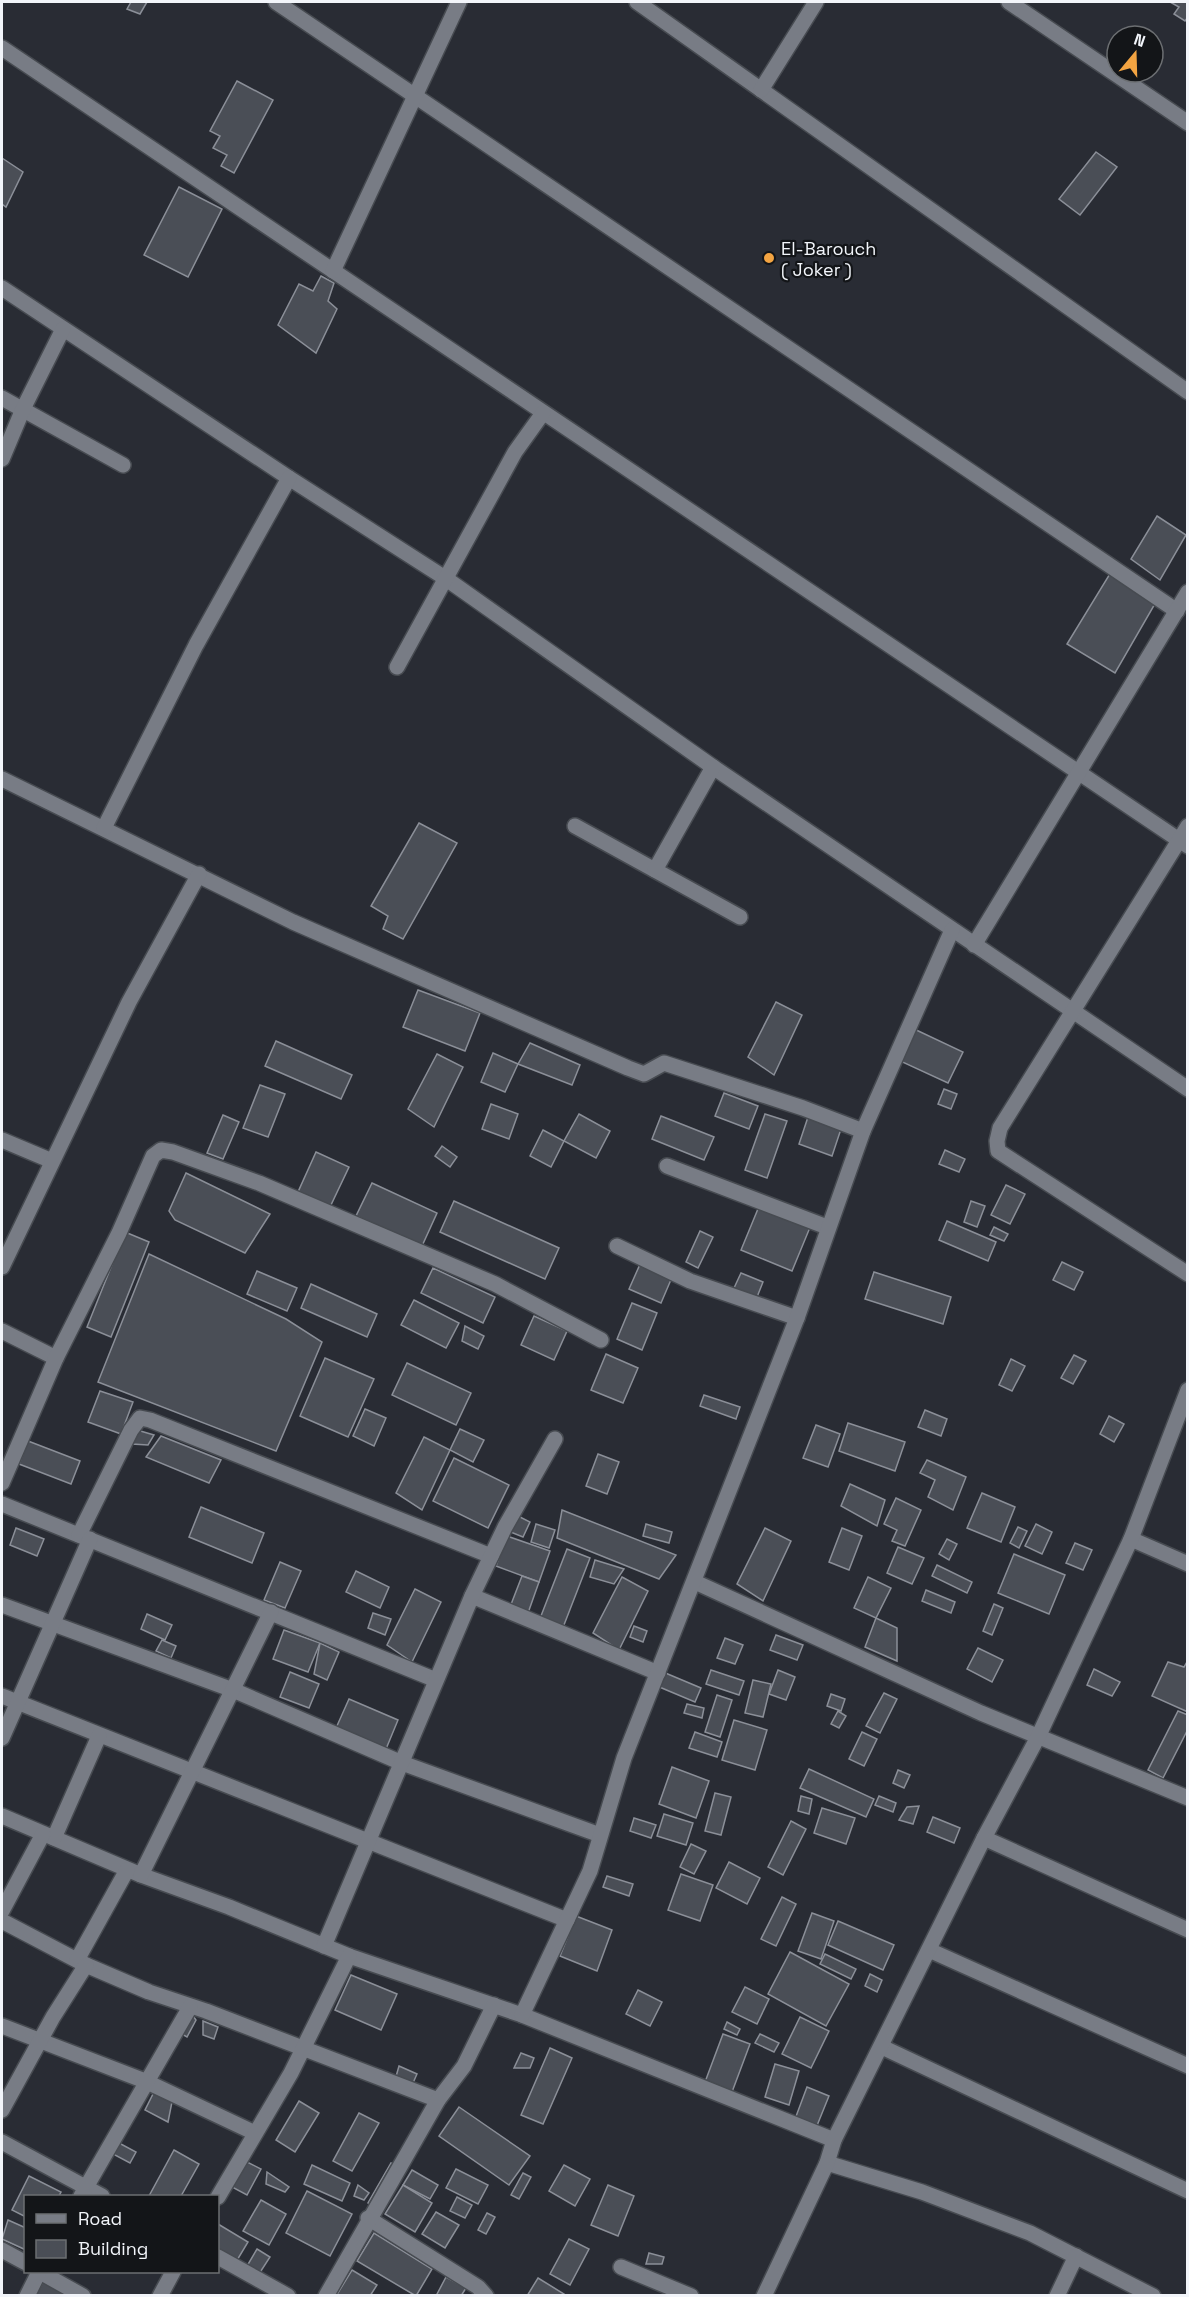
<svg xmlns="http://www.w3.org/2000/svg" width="1189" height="2297" viewBox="0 0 1189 2297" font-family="'Space Grotesk',sans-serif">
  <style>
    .building { fill: #4a4e56; stroke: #8b8f98; stroke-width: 1.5 }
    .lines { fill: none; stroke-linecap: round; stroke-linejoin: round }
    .minor-casing { stroke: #474b51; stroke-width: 18 }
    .minor { stroke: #787c85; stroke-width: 15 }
    .poi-dot { fill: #f3a442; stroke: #131518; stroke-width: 2 }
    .labels { text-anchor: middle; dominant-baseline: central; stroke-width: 4.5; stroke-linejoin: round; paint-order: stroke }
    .poi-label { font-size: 18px; fill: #f2f5fa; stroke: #131518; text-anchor: start }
  </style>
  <rect width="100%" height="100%" fill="#292c34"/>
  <g class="building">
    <polygon points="131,2 147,2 140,14 127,9"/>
    <polygon points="1170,2 1188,2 1188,17 1185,21 1174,14 1179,7"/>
    <polygon points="237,81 273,100 234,173 221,166 227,155 213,148 220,136 210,131"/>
    <polygon points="1096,152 1117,167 1080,215 1059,199"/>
    <polygon points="2,158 23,172 6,207 2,204"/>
    <polygon points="179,187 222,209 188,277 144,255"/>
    <polygon points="321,276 334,283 328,301 337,309 316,353 278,325 299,284 313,291"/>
    <polygon points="1157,516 1186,535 1160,580 1131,559"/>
    <polygon points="1111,572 1156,602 1115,673 1067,644"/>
    <polygon points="419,823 457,843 403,939 383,929 388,916 371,906"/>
    <polygon points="418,990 480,1013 465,1051 403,1027"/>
    <polygon points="776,1002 802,1015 774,1075 748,1057"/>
    <polygon points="912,1028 963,1052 948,1083 898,1060"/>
    <polygon points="276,1041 352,1075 341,1099 265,1066"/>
    <polygon points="530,1043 580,1065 572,1085 518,1064"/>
    <polygon points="493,1053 518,1064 505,1092 481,1082"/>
    <polygon points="437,1054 463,1067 434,1127 408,1109"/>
    <polygon points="260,1085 285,1094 268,1137 243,1128"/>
    <polygon points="944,1089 957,1094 951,1109 938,1104"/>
    <polygon points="724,1093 758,1106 749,1129 715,1116"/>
    <polygon points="491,1104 518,1114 509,1139 482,1129"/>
    <polygon points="579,1114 610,1131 596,1158 564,1141"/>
    <polygon points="765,1114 787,1121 767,1178 745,1170"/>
    <polygon points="223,1115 239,1122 223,1159 207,1153"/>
    <polygon points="661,1116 714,1137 704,1160 652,1139"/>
    <polygon points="808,1117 841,1129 832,1156 799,1144"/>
    <polygon points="543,1130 564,1141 551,1167 530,1156"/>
    <polygon points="442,1146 457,1157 450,1167 435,1156"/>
    <polygon points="945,1150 965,1159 959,1172 939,1164"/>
    <polygon points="316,1152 349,1167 330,1207 298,1192"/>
    <polygon points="186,1173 270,1214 245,1253 175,1220 169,1211"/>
    <polygon points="372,1183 437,1213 422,1246 356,1216"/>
    <polygon points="1006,1185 1025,1194 1010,1224 991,1215"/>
    <polygon points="454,1201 559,1248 545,1279 440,1232"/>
    <polygon points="971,1201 985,1206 977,1227 964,1222"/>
    <polygon points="760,1204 811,1225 792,1271 741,1250"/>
    <polygon points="947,1221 996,1242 988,1261 939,1240"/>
    <polygon points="994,1227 1008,1234 1004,1241 990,1235"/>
    <polygon points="700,1231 713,1237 698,1268 686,1262"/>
    <polygon points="125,1232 149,1242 111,1337 87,1327"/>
    <polygon points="149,1254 286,1319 322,1342 276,1451 98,1382"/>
    <polygon points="641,1262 673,1275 661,1303 629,1289"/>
    <polygon points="1062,1262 1083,1272 1074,1290 1053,1280"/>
    <polygon points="433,1268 495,1297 483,1323 421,1293"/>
    <polygon points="257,1271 297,1288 287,1311 247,1294"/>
    <polygon points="874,1272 951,1297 943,1324 865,1299"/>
    <polygon points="741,1273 763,1282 757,1297 734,1288"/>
    <polygon points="311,1284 377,1314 367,1337 301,1308"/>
    <polygon points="414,1300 459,1323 446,1348 401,1325"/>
    <polygon points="632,1303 657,1313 642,1350 617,1339"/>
    <polygon points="534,1316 567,1331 554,1360 521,1345"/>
    <polygon points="465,1326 484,1336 478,1349 462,1341"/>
    <polygon points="606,1354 638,1368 623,1403 591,1390"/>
    <polygon points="1074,1355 1086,1361 1073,1384 1061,1378"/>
    <polygon points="325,1358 374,1379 348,1437 300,1416"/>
    <polygon points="1011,1359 1025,1366 1012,1391 999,1385"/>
    <polygon points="407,1363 471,1393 456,1425 392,1395"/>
    <polygon points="100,1391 133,1402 121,1434 88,1422"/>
    <polygon points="704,1395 740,1407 736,1419 700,1406"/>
    <polygon points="365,1409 386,1418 374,1446 353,1436"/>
    <polygon points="925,1410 947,1419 941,1436 918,1427"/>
    <polygon points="1109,1416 1124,1424 1114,1442 1100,1434"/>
    <polygon points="848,1423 905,1442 895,1471 839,1451"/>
    <polygon points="816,1425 840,1434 828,1467 803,1458"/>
    <polygon points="460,1429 484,1440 473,1462 450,1450"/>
    <polygon points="137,1430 154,1435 148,1445 132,1444"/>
    <polygon points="161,1436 221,1460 209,1483 146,1457"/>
    <polygon points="424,1437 450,1450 422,1510 396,1493"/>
    <polygon points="28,1441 80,1461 71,1484 19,1464"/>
    <polygon points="598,1454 619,1462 607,1494 586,1486"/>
    <polygon points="454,1458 509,1485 488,1528 433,1501"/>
    <polygon points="927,1460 966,1477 953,1510 928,1497 935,1480 920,1473"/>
    <polygon points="850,1484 885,1500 877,1526 841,1506"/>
    <polygon points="982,1493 1015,1507 1001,1542 967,1528"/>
    <polygon points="896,1498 921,1510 905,1546 892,1541 897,1530 884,1524"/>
    <polygon points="201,1507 264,1533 252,1563 189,1537"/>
    <polygon points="562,1510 676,1555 659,1579 557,1538"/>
    <polygon points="516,1515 530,1522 523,1537 508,1531"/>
    <polygon points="536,1524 555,1530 549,1548 531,1542"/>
    <polygon points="646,1524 672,1532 669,1543 643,1536"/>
    <polygon points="1036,1524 1052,1532 1042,1554 1025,1546"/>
    <polygon points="1018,1527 1027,1531 1019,1548 1010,1543"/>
    <polygon points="16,1528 44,1539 37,1556 10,1545"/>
    <polygon points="765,1528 791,1541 763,1601 737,1584"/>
    <polygon points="842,1528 862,1536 849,1570 829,1562"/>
    <polygon points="507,1536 550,1551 539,1582 496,1566"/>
    <polygon points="947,1539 957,1544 949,1560 939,1554"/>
    <polygon points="1075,1543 1092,1550 1083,1570 1066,1563"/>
    <polygon points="898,1547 924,1558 912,1584 887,1573"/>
    <polygon points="567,1549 590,1558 562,1630 539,1621"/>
    <polygon points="1014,1554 1065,1575 1049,1614 998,1593"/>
    <polygon points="595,1560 624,1569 614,1584 590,1577"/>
    <polygon points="280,1562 301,1571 285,1608 264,1600"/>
    <polygon points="937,1565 972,1582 967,1593 932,1576"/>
    <polygon points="356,1571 389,1587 380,1608 346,1592"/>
    <polygon points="522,1576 539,1582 528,1613 510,1607"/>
    <polygon points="622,1577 648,1591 619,1650 593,1633"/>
    <polygon points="868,1577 891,1588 876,1618 854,1608"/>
    <polygon points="415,1589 441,1602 412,1662 387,1645"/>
    <polygon points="926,1590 955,1602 951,1613 922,1601"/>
    <polygon points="994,1604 1003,1608 992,1635 983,1631"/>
    <polygon points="373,1613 391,1619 385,1635 368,1628"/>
    <polygon points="147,1614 172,1625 165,1640 141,1629"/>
    <polygon points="876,1618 897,1628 897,1661 865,1647"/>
    <polygon points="634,1626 647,1631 643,1642 630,1637"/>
    <polygon points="284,1630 320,1643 308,1672 273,1659"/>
    <polygon points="776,1635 803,1645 797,1660 770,1650"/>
    <polygon points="725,1638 743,1645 735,1664 717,1658"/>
    <polygon points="162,1640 176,1646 171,1658 156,1651"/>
    <polygon points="320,1643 339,1652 327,1680 314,1674"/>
    <polygon points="978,1648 1003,1660 992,1682 967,1669"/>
    <polygon points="1188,1660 1188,1712 1152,1696 1168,1662 1184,1667"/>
    <polygon points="1094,1669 1120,1682 1112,1696 1087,1685"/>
    <polygon points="711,1670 744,1681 739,1695 706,1684"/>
    <polygon points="778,1670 795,1677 786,1700 769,1694"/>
    <polygon points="290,1672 319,1684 309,1708 280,1697"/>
    <polygon points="663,1672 701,1688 695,1702 657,1686"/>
    <polygon points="753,1680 771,1684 763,1717 745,1713"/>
    <polygon points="884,1693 897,1699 880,1733 866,1726"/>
    <polygon points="831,1694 845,1699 841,1711 827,1706"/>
    <polygon points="717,1695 732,1700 720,1737 705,1732"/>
    <polygon points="349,1699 398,1720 386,1749 336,1728"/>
    <polygon points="687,1704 704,1708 702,1718 684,1713"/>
    <polygon points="838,1711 846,1716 839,1728 831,1724"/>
    <polygon points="1178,1711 1188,1715 1188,1729 1163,1778 1148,1770"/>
    <polygon points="734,1720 767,1730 755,1770 722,1760"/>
    <polygon points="695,1732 722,1742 717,1757 689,1748"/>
    <polygon points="862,1732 877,1739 864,1766 849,1759"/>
    <polygon points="672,1767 709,1781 696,1818 659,1804"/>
    <polygon points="809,1769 874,1799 866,1817 800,1788"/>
    <polygon points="898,1770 910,1775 904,1788 893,1783"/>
    <polygon points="715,1793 731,1797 721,1835 705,1831"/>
    <polygon points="801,1796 812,1799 809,1814 798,1811"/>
    <polygon points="879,1796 896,1803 893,1812 875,1805"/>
    <polygon points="919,1806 913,1824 899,1820 907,1807"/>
    <polygon points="822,1808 855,1818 846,1844 814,1833"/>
    <polygon points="664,1814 693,1823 686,1845 657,1836"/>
    <polygon points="933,1817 960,1828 954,1843 927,1832"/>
    <polygon points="634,1818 656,1825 651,1838 630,1831"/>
    <polygon points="791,1821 806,1829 783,1875 768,1867"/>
    <polygon points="691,1844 706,1851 694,1874 680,1867"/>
    <polygon points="729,1862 760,1878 747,1904 716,1888"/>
    <polygon points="681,1874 713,1885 700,1921 668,1910"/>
    <polygon points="607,1876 633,1884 629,1896 603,1887"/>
    <polygon points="782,1897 796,1904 776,1946 761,1939"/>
    <polygon points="812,1913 834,1921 821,1959 798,1951"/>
    <polygon points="576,1916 612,1930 597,1971 560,1956"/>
    <polygon points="838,1921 894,1945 883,1970 828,1945"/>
    <polygon points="790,1952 849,1984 826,2026 768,1994"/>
    <polygon points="825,1954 856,1969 851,1979 820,1964"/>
    <polygon points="870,1974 882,1980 877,1992 865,1986"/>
    <polygon points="351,1975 397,1994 381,2030 335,2010"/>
    <polygon points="745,1987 769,1999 757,2024 732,2012"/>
    <polygon points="638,1990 662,2002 650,2026 626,2014"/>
    <polygon points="191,2013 196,2020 187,2037 180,2033"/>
    <polygon points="800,2017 829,2031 811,2068 782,2054"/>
    <polygon points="203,2021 218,2027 214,2039 203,2035"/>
    <polygon points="727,2022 740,2029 737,2035 724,2029"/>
    <polygon points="723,2034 750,2044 732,2092 705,2082"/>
    <polygon points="760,2034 779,2043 774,2052 755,2043"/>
    <polygon points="550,2048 572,2058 543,2124 521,2115"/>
    <polygon points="521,2053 534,2058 530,2068 514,2068"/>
    <polygon points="775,2064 799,2071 789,2105 765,2097"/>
    <polygon points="399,2066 417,2074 413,2083 395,2080"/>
    <polygon points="807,2087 829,2096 816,2128 795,2119"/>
    <polygon points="154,2092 172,2102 168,2122 145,2110"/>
    <polygon points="299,2101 319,2113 295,2152 276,2140"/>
    <polygon points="459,2107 530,2156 509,2185 439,2136"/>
    <polygon points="359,2113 379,2123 352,2171 333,2161"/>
    <polygon points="119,2143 136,2152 130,2163 113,2154"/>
    <polygon points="174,2150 199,2164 181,2196 149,2196"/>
    <polygon points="245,2161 261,2169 247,2195 232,2187"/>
    <polygon points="391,2163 397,2166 374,2206 368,2203"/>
    <polygon points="312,2165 350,2183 342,2201 304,2184"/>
    <polygon points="564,2165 590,2179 575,2206 549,2191"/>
    <polygon points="456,2169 488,2185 478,2204 446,2188"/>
    <polygon points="412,2170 438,2185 430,2199 403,2185"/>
    <polygon points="267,2172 289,2187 285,2192 266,2184"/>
    <polygon points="523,2173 531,2177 519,2199 511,2195"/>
    <polygon points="29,2176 61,2192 59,2196 26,2196 26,2217 12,2210"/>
    <polygon points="358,2185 369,2193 364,2200 354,2196"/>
    <polygon points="403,2185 432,2203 415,2232 385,2214"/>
    <polygon points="608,2185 634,2196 618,2236 591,2225"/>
    <polygon points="307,2191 352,2214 330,2256 286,2233"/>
    <polygon points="457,2197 472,2205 465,2218 450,2211"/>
    <polygon points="261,2200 286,2214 269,2245 243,2231"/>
    <polygon points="436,2212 459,2225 445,2248 422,2234"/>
    <polygon points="487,2213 495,2217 486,2234 478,2230"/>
    <polygon points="8,2220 26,2228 26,2250 2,2239"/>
    <polygon points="218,2224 248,2242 236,2262 218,2251"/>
    <polygon points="374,2233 432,2269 416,2296 357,2261"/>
    <polygon points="569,2239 589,2249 570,2285 550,2274"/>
    <polygon points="257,2249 270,2257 259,2274 247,2266"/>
    <polygon points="649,2253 664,2257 662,2264 646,2264"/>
    <polygon points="352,2270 377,2285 370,2296 336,2296"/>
    <polygon points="446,2277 466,2288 461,2296 436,2296"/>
    <polygon points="538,2278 564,2294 563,2296 527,2296"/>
    <polygon points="43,2282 75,2296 35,2296"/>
  </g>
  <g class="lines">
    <defs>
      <g id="minor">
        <polyline points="276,2 1177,611"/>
        <polyline points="637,2 1188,392"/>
        <polyline points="1009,2 1188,123"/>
        <polyline points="2,48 1188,846"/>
        <polyline points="761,90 816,2"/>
        <polyline points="333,271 459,2"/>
        <polyline points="2,288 289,478 445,578 713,767 1188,1089"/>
        <polyline points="2,398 123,465"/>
        <polyline points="2,459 23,409 63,329"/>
        <polyline points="397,667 515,452 543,413"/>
        <polyline points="2,779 293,922 628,1068 644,1074 664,1063 803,1108 863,1131"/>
        <polyline points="575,826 740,917"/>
        <polyline points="1188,826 1000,1128 997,1141 998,1151 1188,1274"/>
        <polyline points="104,828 196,645 289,478"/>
        <polyline points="655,870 713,767"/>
        <polyline points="974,945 1188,592"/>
        <polyline points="2,1140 52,1161"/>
        <polyline points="667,1166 827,1227"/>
        <polyline points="617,1246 690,1281 797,1318"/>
        <polyline points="2,1267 129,1002 199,874"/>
        <polyline points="2,1331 56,1358"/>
        <polyline points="2,1483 56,1358 119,1233 153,1156 161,1150 173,1152 259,1183 495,1284 601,1340"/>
        <polyline points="2,1504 436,1680"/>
        <polyline points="79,1535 131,1430 140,1418 150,1420 491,1556"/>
        <polyline points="1131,1539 1188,1564"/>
        <polyline points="695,1582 981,1713 1188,1798"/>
        <polyline points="472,1596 658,1673"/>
        <polyline points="2,1605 233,1690 402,1763 600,1835"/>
        <polyline points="2,1696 567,1920"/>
        <polyline points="2,1738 90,1539"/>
        <polyline points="2,1816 141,1875 229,1907 349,1956 522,2015 834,2140"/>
        <polyline points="54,1838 99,1736"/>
        <polyline points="984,1838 1188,1930"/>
        <polyline points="141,1875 271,1612"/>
        <polyline points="2,1911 43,1834"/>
        <polyline points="2,1921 86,1965 149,1992 206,2011 438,2100"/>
        <polyline points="324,1946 472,1596 505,1527 555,1439"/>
        <polyline points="929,1950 1188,2066"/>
        <polyline points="77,1960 127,1870"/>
        <polyline points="522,2015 590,1871 624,1758 797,1318 863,1131 952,930"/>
        <polyline points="2,2026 145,2081 255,2133"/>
        <polyline points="882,2047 1188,2191"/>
        <polyline points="2,2110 53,2017 86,1965"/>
        <polyline points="2,2142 102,2196"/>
        <polyline points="827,2163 922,2192 1030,2233 1153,2296"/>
        <polyline points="81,2196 190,2007"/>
        <polyline points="218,2197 291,2073 349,1956"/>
        <polyline points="368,2218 478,2287 486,2296"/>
        <polyline points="2,2250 26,2263"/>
        <polyline points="218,2257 288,2296"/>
        <polyline points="621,2267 691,2296"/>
        <polyline points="40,2272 83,2296"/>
        <polyline points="27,2296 39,2272"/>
        <polyline points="160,2296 173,2272"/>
        <polyline points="326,2296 438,2100 464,2066 494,2005"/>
        <polyline points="764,2296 827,2163 834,2140 984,1838 1038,1737 1131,1539 1188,1390"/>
        <polyline points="1057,2296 1076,2256"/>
      </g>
    </defs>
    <use href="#minor" class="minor-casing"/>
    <use href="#minor" class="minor"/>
  </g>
  <circle class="poi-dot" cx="769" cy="258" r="6"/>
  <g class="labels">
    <g class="poi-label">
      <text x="781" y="248">El-Barouch<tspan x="781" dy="21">( Joker )</tspan></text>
    </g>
  </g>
  <rect width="1189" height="2297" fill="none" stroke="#f2f5fa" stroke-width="6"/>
  <rect x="24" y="2195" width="195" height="78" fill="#131518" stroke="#6c6f72" stroke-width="1.5"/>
  <rect x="36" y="2214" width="30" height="9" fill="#787c85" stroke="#6c6f72" stroke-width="1.5"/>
  <text x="78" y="2225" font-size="18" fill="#f2f5fa">Road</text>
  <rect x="36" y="2240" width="30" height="18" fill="#4a4e56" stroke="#6c6f72" stroke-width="1.5"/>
  <text x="78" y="2255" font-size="18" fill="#f2f5fa">Building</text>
  <g transform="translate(1135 54) rotate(19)"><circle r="28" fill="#131518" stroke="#6c6f72" stroke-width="1.5"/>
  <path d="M0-4.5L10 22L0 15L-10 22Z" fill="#f3a442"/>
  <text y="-9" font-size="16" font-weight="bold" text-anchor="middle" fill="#f2f5fa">N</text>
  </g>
</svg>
